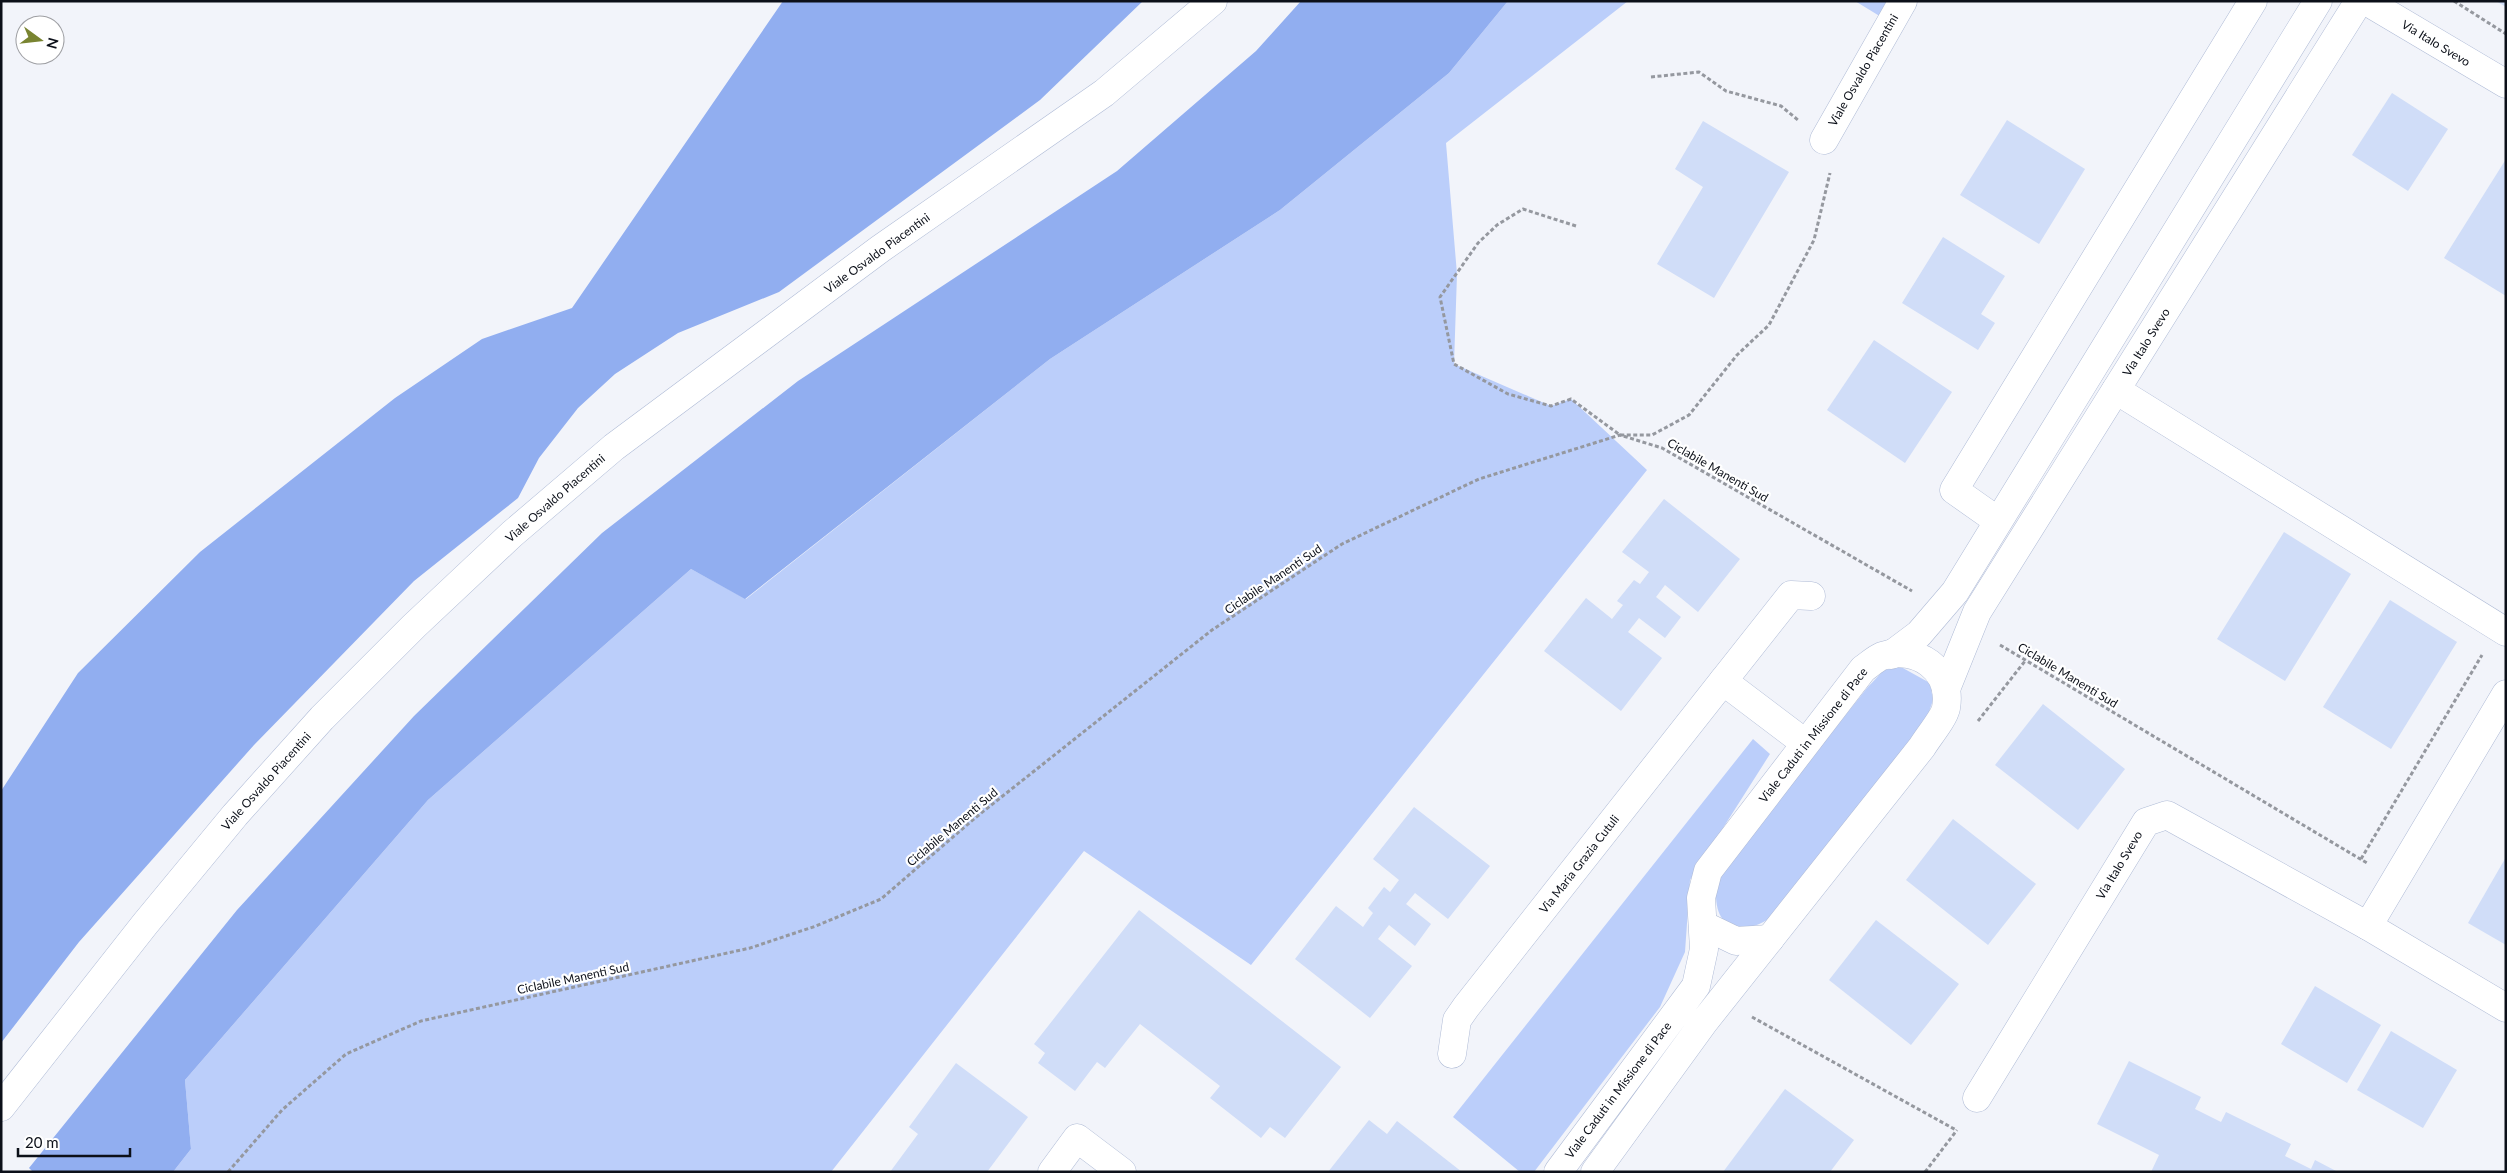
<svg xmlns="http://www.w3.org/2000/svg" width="2507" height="1173" viewBox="0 0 2507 1173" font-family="Lato,sans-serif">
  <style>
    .green { fill: #bbcefa }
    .forest { fill: #91aef0 }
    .building { fill: #d0ddf8 }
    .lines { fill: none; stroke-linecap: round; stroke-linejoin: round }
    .minor-casing { stroke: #afbbd6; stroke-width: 29 }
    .major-casing { stroke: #afbbd6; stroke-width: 29 }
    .path { stroke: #95989f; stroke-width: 3; stroke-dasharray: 4 2.5; stroke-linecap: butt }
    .minor { stroke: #fff; stroke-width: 28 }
    .major { stroke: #fff; stroke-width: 28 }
    .labels { text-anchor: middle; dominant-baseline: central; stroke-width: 4.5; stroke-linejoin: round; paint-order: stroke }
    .street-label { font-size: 12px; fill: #0c1019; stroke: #fff }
  </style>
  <rect width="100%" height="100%" fill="#f2f4fa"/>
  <g class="green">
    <polygon points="1508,1 1628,1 1446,143 1457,274 1454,364 1551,406 1571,399 1647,470 1251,965 1084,851 831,1172 173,1172 191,1149 185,1080 428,800 691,569 746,599 1050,359 1280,210 1449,73"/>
    <polygon points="1855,1 1901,1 1891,23"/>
    <path d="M1901,667L1930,683L1933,700L1926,721L1772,917C1730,944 1709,919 1718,876L1867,688L1884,670Z"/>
    <polygon points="1753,739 1770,754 1690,880 1685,952 1660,1007 1534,1172 1520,1172 1453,1117"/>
  </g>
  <g class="forest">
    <polygon points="783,1 1143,1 1040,100 779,292 678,333 615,374 578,408 539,458 518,498 414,581 254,745 79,942 1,1043 1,791 78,673 200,552 395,398 482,339 572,308"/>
    <polygon points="1301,1 1508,1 1449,73 1280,210 1050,359 745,599 691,569 428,800 185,1080 191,1149 173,1172 33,1172 29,1168 237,910 414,716 602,533 798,381 1117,171 1256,51"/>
  </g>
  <g class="building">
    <polygon points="2496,1 2506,1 2506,7"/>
    <polygon points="2392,93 2448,129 2408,191 2352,155"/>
    <polygon points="2007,120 2085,169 2039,244 1960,195"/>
    <polygon points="1703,121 1789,172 1714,298 1657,264 1703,187 1675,169"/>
    <polygon points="2506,159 2506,296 2444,258"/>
    <polygon points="1943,237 2005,276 1981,314 1995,323 1978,350 1902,303"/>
    <polygon points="1874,340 1952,392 1905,463 1827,410"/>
    <polygon points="1664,499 1740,559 1698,612 1665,585 1656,597 1681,617 1665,638 1639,618 1628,632 1662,658 1621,711 1544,651 1586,598 1612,619 1623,605 1617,601 1634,580 1640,584 1649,572 1622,552"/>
    <polygon points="2284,532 2351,574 2285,681 2217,639"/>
    <polygon points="2390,600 2457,642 2391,749 2323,707"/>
    <polygon points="2043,704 2125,769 2078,830 1995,765"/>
    <polygon points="1414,807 1490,866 1448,919 1415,893 1406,904 1431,924 1415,946 1389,925 1378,939 1412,966 1370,1018 1295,959 1336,906 1363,927 1373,913 1368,908 1384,887 1390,892 1399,880 1373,859"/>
    <polygon points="1953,819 2036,884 1988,945 1906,880"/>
    <polygon points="2506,857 2506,945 2468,923"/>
    <polygon points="1139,910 1341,1067 1285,1138 1270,1127 1261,1138 1210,1098 1220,1086 1140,1024 1105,1068 1097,1062 1075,1091 1038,1063 1045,1053 1034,1044"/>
    <polygon points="1876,920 1959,984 1911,1045 1829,980"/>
    <polygon points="2315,986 2381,1025 2347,1083 2281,1044"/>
    <polygon points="2391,1031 2457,1070 2423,1128 2357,1090"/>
    <polygon points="2129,1061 2201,1097 2195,1109 2221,1122 2226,1112 2291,1144 2285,1156 2311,1169 2315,1160 2338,1172 2151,1172 2159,1155 2097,1124"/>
    <polygon points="956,1063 1028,1117 987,1172 890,1172 918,1134 909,1127"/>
    <polygon points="1785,1089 1854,1140 1830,1172 1723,1172"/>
    <polygon points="1369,1120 1387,1134 1397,1121 1462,1172 1328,1172"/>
  </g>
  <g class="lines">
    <defs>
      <g id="minor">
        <polyline points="2366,1 2506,84"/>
        <polyline points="1824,140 1903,1"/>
        <polyline points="2116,390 2506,632"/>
        <polyline points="1998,521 1954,490 2253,1"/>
        <polyline points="1891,655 1919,634 1955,592 2318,1"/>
        <polyline points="1723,681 1791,595 1811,596"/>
        <polyline points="1946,689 1977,612 2359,1"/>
        <polyline points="1703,925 1736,941 1770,939"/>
        <polyline points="2368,926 2506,694"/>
        <polyline points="1452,1054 1457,1020 1466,1007 1723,681 1805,743"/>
        <polyline points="1977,1098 2146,822 2167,815 2368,926 2506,1008"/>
        <polyline points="1052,1172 1077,1138 1122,1172"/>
        <path d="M1558,1172L1696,986L1704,949L1701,898L1708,871L1863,669C1869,665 1875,659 1882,656C1916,645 1953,669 1946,708C1944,718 1928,737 1922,747L1704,1022L1595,1172"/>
      </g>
      <polyline id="major" points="1,1107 145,924 235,815 322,718 414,626 512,534 614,447 880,249 1104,93 1213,1"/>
    </defs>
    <use href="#minor" class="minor-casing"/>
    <use href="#major" class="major-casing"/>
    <g class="path">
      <polyline points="2454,1 2506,34"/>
      <polyline points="1651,77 1699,72 1726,91 1781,106 1798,120"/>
      <polyline points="1576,226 1523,209 1497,225 1478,243 1440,297 1454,364 1508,394 1551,406 1571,399 1620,435 1652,435 1689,415 1737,355 1769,325 1814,240 1830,173"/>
      <polyline points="2000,645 2367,863"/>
      <polyline points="1978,721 2025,661"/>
      <polyline points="2361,859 2482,655"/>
      <polyline points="1752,1017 1956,1130"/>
      <polyline points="228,1172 282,1110 346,1054 421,1021 750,948 816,926 881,899 975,818 1212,630 1342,544 1479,479 1620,435 1662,448 1912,591"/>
      <polyline points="1925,1172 1957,1130"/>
    </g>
    <use href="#minor" class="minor"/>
    <use href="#major" class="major"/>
  </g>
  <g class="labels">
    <g class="street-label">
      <text transform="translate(2436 43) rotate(31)">Via Italo Svevo</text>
      <text transform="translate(1863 70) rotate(-60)">Viale Osvaldo Piacentini</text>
      <text transform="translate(877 253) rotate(-36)">Viale Osvaldo Piacentini</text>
      <text transform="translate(2146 342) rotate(-58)">Via Italo Svevo</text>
      <text transform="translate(1718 470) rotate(30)">Ciclabile Manenti Sud</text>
      <text transform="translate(555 498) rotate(-41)">Viale Osvaldo Piacentini</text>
      <text transform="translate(1273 579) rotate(-34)">Ciclabile Manenti Sud</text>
      <text transform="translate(2068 675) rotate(31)">Ciclabile Manenti Sud</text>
      <text transform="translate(1813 735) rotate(-52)">Viale Caduti in Missione di Pace</text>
      <text transform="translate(266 781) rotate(-48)">Viale Osvaldo Piacentini</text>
      <text transform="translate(952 827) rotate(-40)">Ciclabile Manenti Sud</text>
      <text transform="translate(1579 864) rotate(-52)">Via Maria Grazia Cutuli</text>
      <text transform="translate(2119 865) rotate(-59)">Via Italo Svevo</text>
      <text transform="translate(573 978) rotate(-12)">Ciclabile Manenti Sud</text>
      <text transform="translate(1618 1090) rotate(-53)">Viale Caduti in Missione di Pace</text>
    </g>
  </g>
  <rect width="2507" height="1173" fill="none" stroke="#0c1019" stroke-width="5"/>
  <g transform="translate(40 40) rotate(105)"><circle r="24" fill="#ffffff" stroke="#9e9fa3"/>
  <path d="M0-4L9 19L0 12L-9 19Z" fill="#798431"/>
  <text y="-8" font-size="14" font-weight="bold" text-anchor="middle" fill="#0c1019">N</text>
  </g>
  <path d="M18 1148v8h112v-8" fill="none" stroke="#0c1019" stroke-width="2.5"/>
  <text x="25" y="1148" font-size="15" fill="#0c1019" stroke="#ffffff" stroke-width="4" paint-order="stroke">20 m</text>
</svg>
